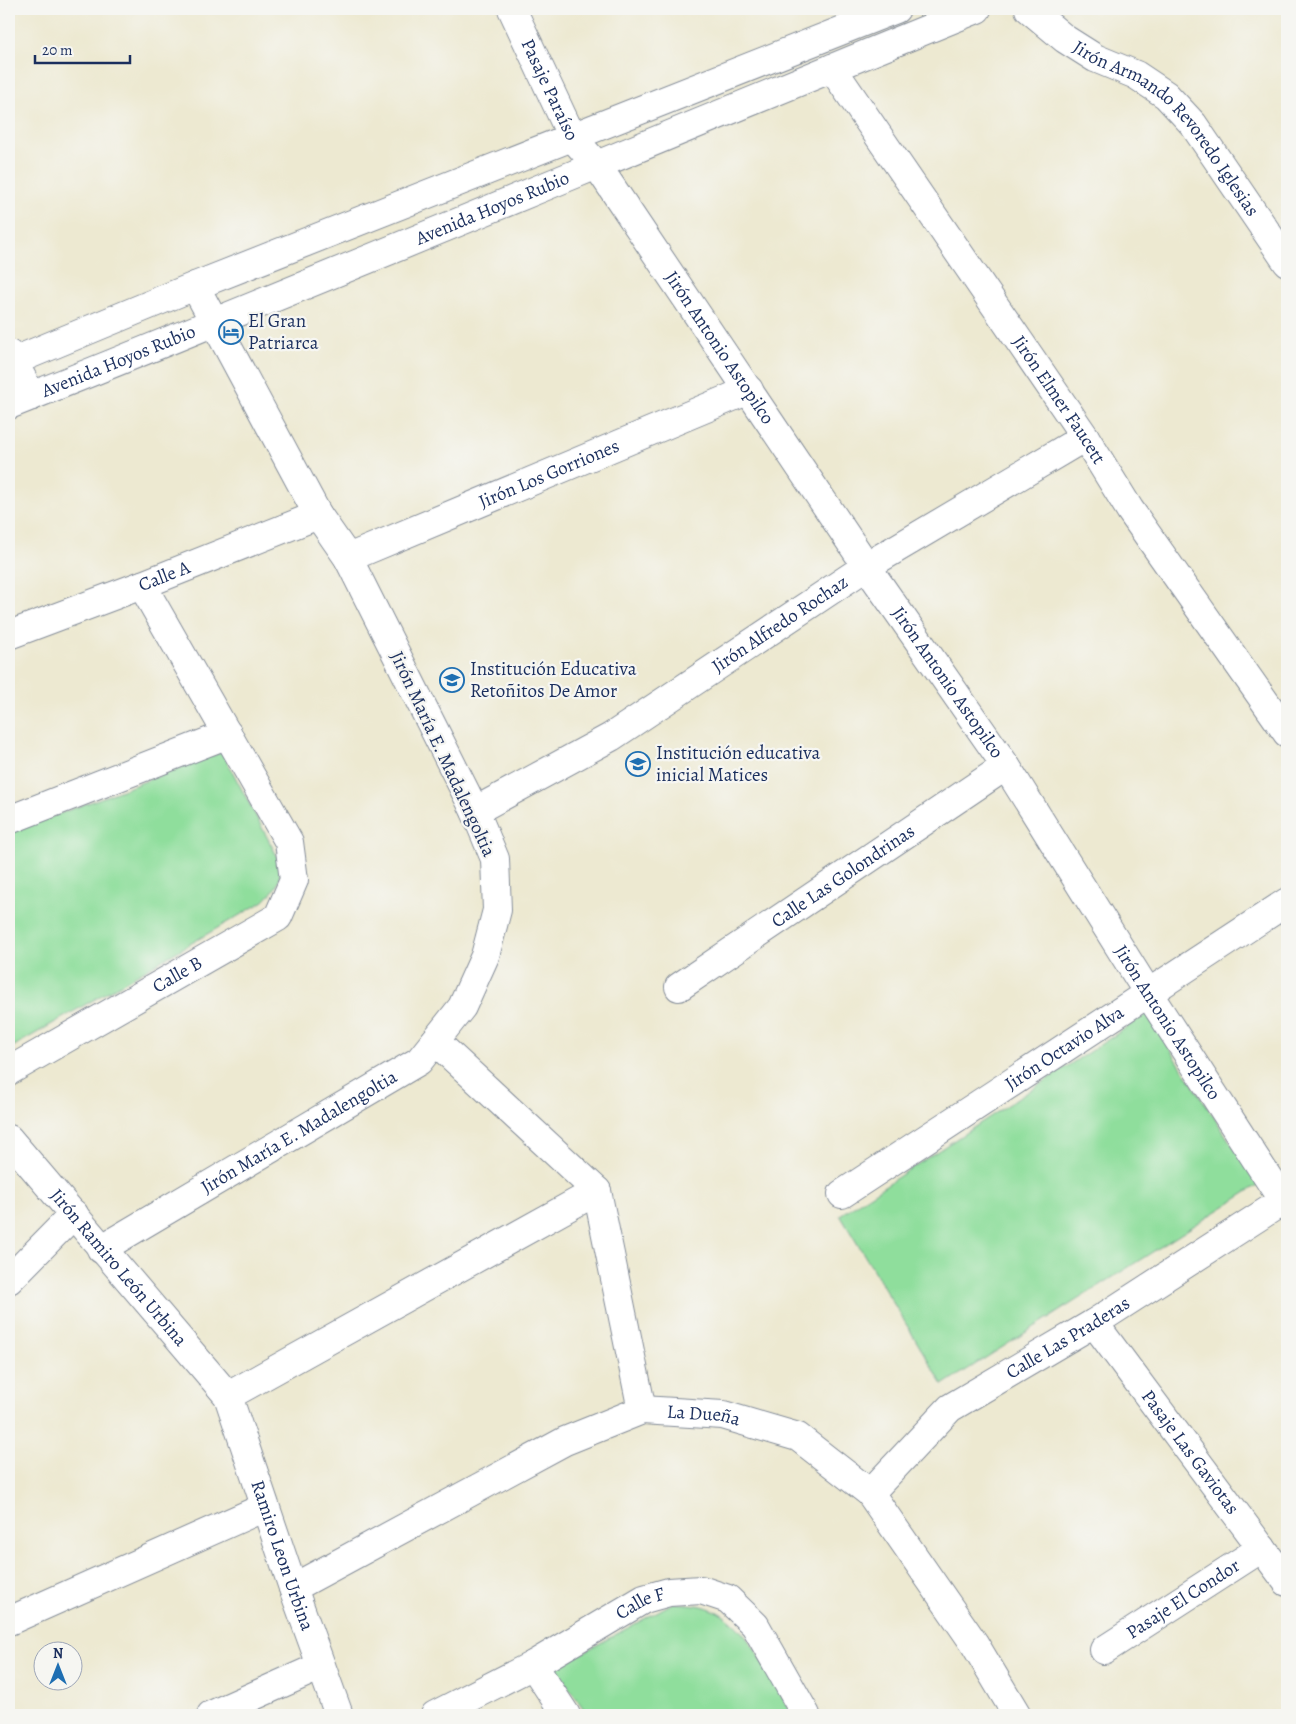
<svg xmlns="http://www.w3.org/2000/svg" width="1296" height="1724" viewBox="0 0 1296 1724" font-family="Alegreya,serif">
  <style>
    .green { fill: #8fde9c; stroke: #55867d }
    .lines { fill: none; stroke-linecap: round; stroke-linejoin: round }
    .minor-casing { stroke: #848c98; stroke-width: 30 }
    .primary-casing { stroke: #848c98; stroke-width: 30 }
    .minor { stroke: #fff; stroke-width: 28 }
    .primary { stroke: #fff; stroke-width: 28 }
    .labels { text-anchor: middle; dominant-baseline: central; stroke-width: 4.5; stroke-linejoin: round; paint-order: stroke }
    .street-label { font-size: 19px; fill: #1b2f5e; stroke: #f6f6f2 }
    .poi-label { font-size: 19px; fill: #1b2f5e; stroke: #f6f6f2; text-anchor: start }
  </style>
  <rect width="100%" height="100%" fill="#f6f6f2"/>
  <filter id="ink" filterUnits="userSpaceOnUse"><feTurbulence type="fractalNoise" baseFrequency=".02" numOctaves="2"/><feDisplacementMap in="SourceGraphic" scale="10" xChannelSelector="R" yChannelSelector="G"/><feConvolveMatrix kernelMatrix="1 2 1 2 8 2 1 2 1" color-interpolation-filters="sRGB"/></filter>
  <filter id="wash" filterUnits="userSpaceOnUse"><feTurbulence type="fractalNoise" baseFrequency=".0096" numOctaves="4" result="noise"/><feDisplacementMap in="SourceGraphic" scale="20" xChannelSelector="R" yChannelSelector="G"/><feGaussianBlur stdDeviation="1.12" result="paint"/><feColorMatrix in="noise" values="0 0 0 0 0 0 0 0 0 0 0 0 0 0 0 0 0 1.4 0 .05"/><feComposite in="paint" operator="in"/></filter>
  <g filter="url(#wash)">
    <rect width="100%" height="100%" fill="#ede9d1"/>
    <g class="green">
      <path d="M222,752L276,854C283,878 281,883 264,901L9,1049V833Z"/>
      <polygon points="1147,1014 1258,1185 943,1385 840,1215"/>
      <path d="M673,1603C687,1604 699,1604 711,1609C749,1623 773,1682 792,1715H588L555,1668Z"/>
    </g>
  </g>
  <g filter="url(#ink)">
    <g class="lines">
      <defs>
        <g id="minor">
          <path id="s1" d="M512,9L572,137L596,164L876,580L1006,766L1148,993L1287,1207"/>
          <path id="s2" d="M1029,9L1065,39L1095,58L1136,75L1166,95L1193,124L1287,262"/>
          <path id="s3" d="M832,68L1085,437L1130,510L1287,733"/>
          <polyline points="9,354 32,396"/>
          <path id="s4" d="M348,558L749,390"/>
          <path id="s5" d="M9,635L142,585L318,515"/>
          <path id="s6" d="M475,811L611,737L867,566L1085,437"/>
          <polyline points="9,820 228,734"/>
          <path id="s7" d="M679,987L1006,766"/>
          <polyline points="435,1041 597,1191 642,1410"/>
          <path id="s8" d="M9,1071L278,917L294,880L289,842L142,585"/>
          <path id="s9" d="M9,1139L228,1396L293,1588L339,1715"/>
          <path id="s10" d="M842,1194L1287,902"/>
          <path id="s11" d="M101,1249L419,1061L462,1007L485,956L497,910L495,859L475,811L348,558L318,515L195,286"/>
          <polyline points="9,1280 74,1214"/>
          <path id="s12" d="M1094,1323L1287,1582"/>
          <polyline points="228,1396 597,1191"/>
          <path id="s13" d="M870,1493L950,1408L1094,1323L1283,1201"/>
          <path id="s14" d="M293,1588L565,1441L642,1410L723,1415L798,1437L870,1493L974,1643L1017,1715"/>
          <polyline points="9,1621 265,1507"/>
          <path id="s15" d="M1104,1650L1262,1548"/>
          <polyline points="533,1665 566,1715"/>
          <polyline points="211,1715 321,1666"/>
          <path id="s16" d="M435,1715L533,1665L644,1599L669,1592L701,1590L728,1599L755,1625L806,1715"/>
        </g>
        <g id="primary">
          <polyline points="9,363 195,286 896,9"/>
          <path id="s17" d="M9,405C333,276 654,140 977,9"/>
        </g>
      </defs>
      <use href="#minor" class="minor-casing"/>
      <use href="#primary" class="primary-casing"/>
      <use href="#minor" class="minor"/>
      <use href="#primary" class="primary"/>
    </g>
  </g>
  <defs>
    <symbol id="hotel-ring" viewBox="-11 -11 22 22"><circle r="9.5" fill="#f6f6f2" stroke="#1f6fb2" stroke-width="1.5"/><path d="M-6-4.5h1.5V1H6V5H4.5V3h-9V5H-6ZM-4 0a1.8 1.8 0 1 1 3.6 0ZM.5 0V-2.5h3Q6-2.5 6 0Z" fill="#1f6fb2"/></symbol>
    <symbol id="school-ring" viewBox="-11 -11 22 22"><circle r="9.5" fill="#f6f6f2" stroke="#1f6fb2" stroke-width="1.5"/><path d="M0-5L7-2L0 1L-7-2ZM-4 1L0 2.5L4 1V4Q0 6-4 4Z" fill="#1f6fb2"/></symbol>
  </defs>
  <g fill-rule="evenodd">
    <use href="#hotel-ring" x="217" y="318" width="28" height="28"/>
    <use href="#school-ring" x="438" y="666" width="28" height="28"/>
    <use href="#school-ring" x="624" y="750" width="28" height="28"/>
  </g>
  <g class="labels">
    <g class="street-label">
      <text stroke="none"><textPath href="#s1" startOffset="89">Pasaje Paraíso</textPath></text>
      <text stroke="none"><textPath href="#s2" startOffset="185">Jirón Armando Revoredo Iglesias</textPath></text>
      <text stroke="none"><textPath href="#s17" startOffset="522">Avenida Hoyos Rubio</textPath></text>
      <text stroke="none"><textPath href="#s1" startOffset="399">Jirón Antonio Astopilco</textPath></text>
      <text stroke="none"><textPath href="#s17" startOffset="118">Avenida Hoyos Rubio</textPath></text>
      <text stroke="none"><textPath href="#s3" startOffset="402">Jirón Elmer Faucett</textPath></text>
      <text stroke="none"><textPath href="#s4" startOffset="218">Jirón Los Gorriones</textPath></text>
      <text stroke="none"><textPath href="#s5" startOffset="166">Calle A</textPath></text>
      <text stroke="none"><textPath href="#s6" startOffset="358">Jirón Alfredo Rochaz</textPath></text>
      <text stroke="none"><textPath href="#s1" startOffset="804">Jirón Antonio Astopilco</textPath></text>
      <text transform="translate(443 754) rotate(65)">Jirón María E. Madalengoltia</text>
      <text stroke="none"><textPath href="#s7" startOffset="198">Calle Las Golondrinas</textPath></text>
      <text stroke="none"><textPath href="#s8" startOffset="194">Calle B</textPath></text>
      <text stroke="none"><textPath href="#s1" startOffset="1209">Jirón Antonio Astopilco</textPath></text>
      <text stroke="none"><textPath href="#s10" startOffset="266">Jirón Octavio Alva</textPath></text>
      <text stroke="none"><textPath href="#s11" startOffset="230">Jirón María E. Madalengoltia</textPath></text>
      <text stroke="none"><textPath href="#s9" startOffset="169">Jirón Ramiro León Urbina</textPath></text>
      <text stroke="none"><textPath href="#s13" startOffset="254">Calle Las Praderas</textPath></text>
      <text stroke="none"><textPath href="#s14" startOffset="454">La Dueña</textPath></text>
      <text stroke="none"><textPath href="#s12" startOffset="161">Pasaje Las Gaviotas</textPath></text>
      <text stroke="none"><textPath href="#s9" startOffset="506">Ramiro Leon Urbina</textPath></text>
      <text stroke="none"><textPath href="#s15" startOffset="94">Pasaje El Condor</textPath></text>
      <text stroke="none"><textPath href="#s16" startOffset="234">Calle F</textPath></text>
    </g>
    <g class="poi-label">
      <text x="248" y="321">El Gran<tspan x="248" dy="22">Patriarca</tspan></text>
      <text x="470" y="669">Institución Educativa<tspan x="470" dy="22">Retoñitos De Amor</tspan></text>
      <text x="656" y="753">Institución educativa<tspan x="656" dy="22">inicial Matices</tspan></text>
    </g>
  </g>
  <rect width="1296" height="1724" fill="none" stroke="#f6f6f2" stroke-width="30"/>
  <g transform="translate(58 1666)"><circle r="24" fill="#f6f6f2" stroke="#9ea6b7"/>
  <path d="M0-4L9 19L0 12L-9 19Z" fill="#1f6fb2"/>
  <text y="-8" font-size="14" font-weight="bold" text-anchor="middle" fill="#1b2f5e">N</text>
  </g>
  <path d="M35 55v8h95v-8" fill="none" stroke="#1b2f5e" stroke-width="2.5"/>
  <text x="42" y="55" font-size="15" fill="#1b2f5e" stroke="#f6f6f2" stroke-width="4" paint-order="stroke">20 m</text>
</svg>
